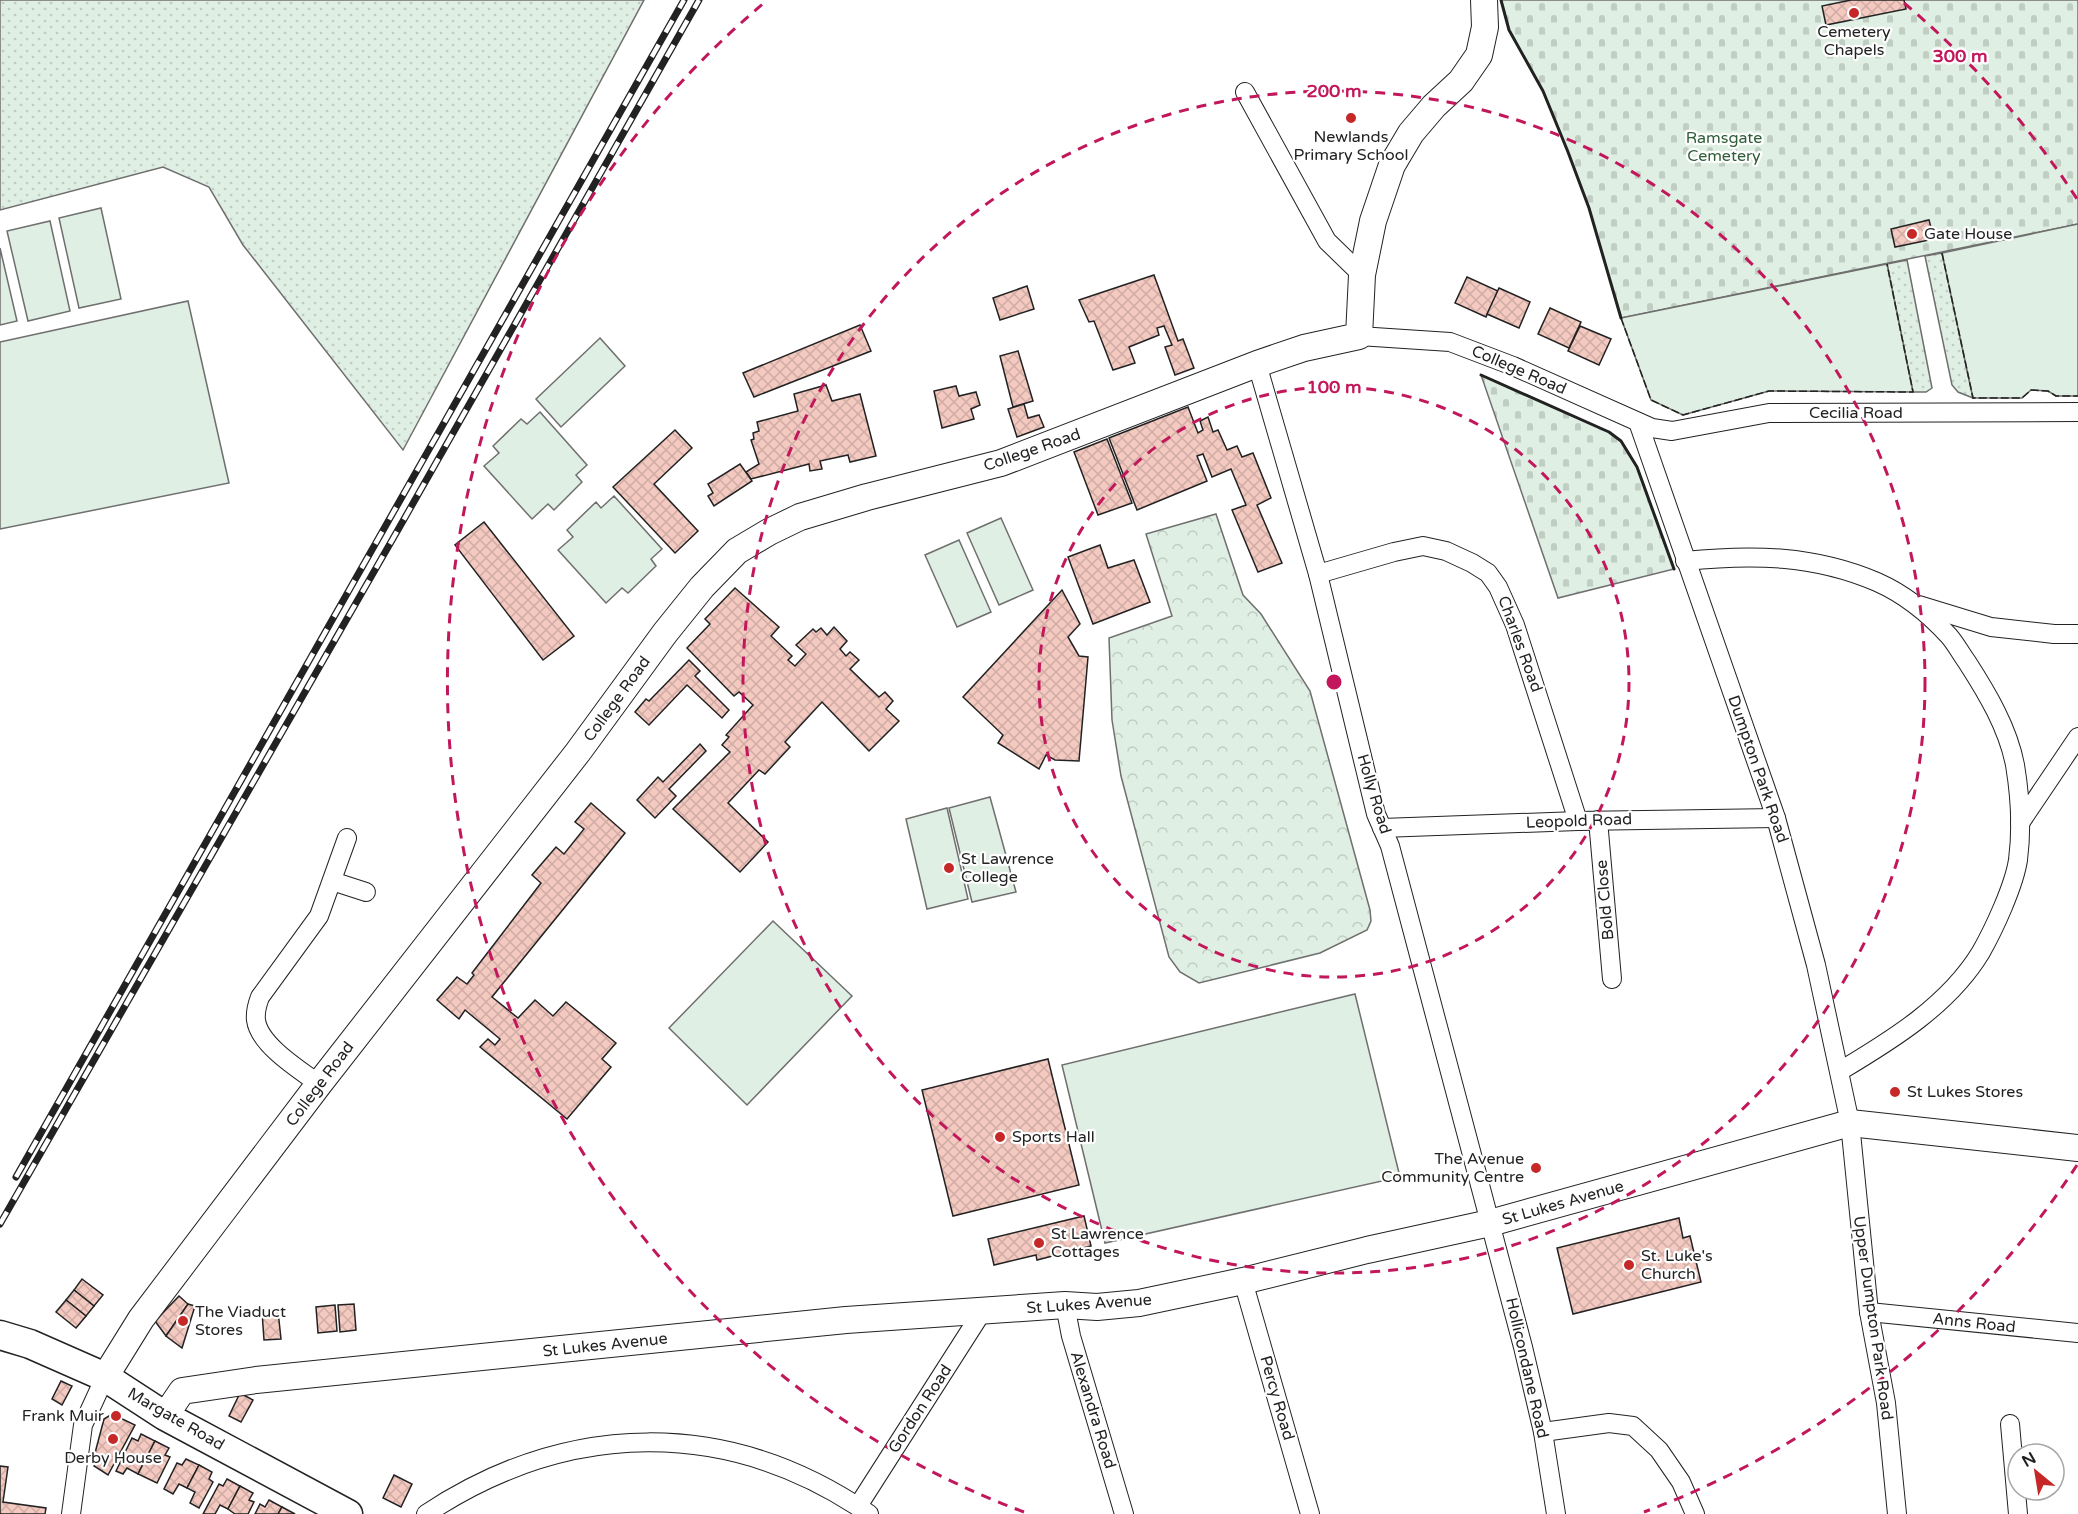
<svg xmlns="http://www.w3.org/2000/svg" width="2078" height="1514" viewBox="0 0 2078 1514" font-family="'Varela Round',sans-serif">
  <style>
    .grass { fill: url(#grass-dots); stroke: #6f6f6f; stroke-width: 1.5 }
    .cemetery { fill: url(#cemetery-stones); stroke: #6f6f6f; stroke-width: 1.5 }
    .park { fill: url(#park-crowns); stroke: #6f6f6f; stroke-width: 1.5 }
    .garden { fill: #e0efe3; stroke: #6f6f6f; stroke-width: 1.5 }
    .building { fill: url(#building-cross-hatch); stroke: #222; stroke-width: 1.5 }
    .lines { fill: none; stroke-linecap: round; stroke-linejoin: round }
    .street-casing { stroke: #222; stroke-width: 20 }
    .secondary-casing { stroke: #222; stroke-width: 28 }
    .primary-casing { stroke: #222; stroke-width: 31 }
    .street { stroke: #fff; stroke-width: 18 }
    .secondary { stroke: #fff; stroke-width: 26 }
    .primary { stroke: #fff; stroke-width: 28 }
    .rail-casing { stroke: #222; stroke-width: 7 }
    .rail { stroke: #fff; stroke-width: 4.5; stroke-dasharray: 14; stroke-linecap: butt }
    .fence { stroke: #222; stroke-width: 1.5; stroke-dasharray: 8 3; stroke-linecap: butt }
    .wall { stroke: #222; stroke-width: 3 }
    .ring { fill: none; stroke: #c2185b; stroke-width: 3; stroke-dasharray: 10 8 }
    .poi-dot { fill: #c62828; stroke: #fff; stroke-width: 2 }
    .labels { text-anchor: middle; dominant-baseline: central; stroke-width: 4.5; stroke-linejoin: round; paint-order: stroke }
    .poi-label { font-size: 16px; fill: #222; stroke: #fff; text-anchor: start }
    .park-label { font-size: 16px; fill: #2f5e38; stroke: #fff }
    .street-label { font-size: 16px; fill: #222; stroke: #fff }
    .centre { fill: #c2185b; stroke: #fff; stroke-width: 3 }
    .ring-label { font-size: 18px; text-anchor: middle; font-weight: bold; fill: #c2185b; stroke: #fff; stroke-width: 4.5; stroke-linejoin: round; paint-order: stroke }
  </style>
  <defs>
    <pattern id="grass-dots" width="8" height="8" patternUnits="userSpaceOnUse" patternTransform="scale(1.5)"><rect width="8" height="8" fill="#e0efe3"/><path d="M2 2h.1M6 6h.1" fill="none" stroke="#c0cdc2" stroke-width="1.8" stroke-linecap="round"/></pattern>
    <pattern id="cemetery-stones" width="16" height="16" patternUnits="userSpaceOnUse" patternTransform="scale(1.5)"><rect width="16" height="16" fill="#e0efe3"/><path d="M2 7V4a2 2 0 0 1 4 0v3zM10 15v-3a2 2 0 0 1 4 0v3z" fill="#c0cdc2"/></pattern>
    <pattern id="park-crowns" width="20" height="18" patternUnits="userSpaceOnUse" patternTransform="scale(1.5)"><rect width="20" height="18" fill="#e0efe3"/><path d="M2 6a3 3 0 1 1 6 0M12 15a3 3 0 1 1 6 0" fill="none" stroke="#c0cdc2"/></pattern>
    <pattern id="building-cross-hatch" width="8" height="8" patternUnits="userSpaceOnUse" patternTransform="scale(1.5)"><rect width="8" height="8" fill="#f3c9c0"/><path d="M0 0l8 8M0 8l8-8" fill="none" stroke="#d0aca5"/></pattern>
  </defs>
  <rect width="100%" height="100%" fill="#fff"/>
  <g class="grass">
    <polygon points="0,0 644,0 403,450 243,245 209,187 163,167 0,210"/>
    <polygon points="1942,253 1973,398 1958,392 1952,385 1925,256"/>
    <polygon points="1907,260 1932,388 1926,392 1913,392 1887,264"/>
  </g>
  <g class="cemetery">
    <polygon points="1501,0 2078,0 2078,224 1621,318 1589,208 1568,152 1543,91 1509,30"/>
    <polygon points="1481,375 1609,432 1621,441 1637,467 1674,569 1558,598"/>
  </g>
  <polygon class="park" points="1216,514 1243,595 1261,614 1310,691 1370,910 1371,921 1367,930 1320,953 1199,983 1180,972 1169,957 1121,776 1112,720 1109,638 1172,616 1146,534"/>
  <g class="garden">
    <polygon points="101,208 121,299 79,308 59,218"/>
    <polygon points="50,221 70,311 28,321 7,231"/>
    <polygon points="2078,224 2078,396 2056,396 2048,391 2031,390 2022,398 1973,398 1942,253"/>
    <polygon points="0,248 17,321 0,325"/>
    <polygon points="1887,264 1913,392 1769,391 1683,415 1651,400 1621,318"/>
    <polygon points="188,301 229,483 0,529 0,342"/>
    <polygon points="600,338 625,366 561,427 536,399"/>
    <polygon points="540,412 587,465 576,475 582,482 554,510 548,504 532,519 484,466 499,453 493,446 521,419 527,424"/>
    <polygon points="614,496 662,549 651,559 656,566 628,593 622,588 606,603 558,550 573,537 567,530 596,502 601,508"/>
    <polygon points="1001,518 1033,590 999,605 967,533"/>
    <polygon points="959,540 991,612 957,627 925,555"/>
    <polygon points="990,797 1016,892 972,902 949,808"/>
    <polygon points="947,808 968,899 927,909 906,819"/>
    <polygon points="773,921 852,996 747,1105 669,1028"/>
    <polygon points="1355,994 1400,1177 1105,1243 1062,1065"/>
  </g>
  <g class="building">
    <polygon points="1851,0 1904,0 1906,9 1826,25 1822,6"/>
    <polygon points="1929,220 1934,239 1895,247 1891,229"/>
    <polygon points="1154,275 1178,341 1183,339 1194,368 1175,375 1165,347 1172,345 1164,326 1157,328 1159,335 1129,347 1135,363 1113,370 1094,321 1089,322 1079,300"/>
    <polygon points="1467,277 1498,291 1486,317 1455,303"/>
    <polygon points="1027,286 1034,309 1000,320 993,298"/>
    <polygon points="1499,288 1530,302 1519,328 1487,314"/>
    <polygon points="1550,308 1581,322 1569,348 1538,334"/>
    <polygon points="860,325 871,351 754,397 743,373"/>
    <polygon points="1580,326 1611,339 1599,365 1568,351"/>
    <polygon points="1018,351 1033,401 1013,407 1000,356"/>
    <polygon points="826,385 832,401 860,394 876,456 850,462 848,455 820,461 822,469 810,471 809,464 751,479 746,472 759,464 751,440 754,439 753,433 759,431 757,422 798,411 794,394"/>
    <polygon points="956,386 959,396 976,392 980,405 971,409 974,419 942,428 934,391"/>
    <polygon points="1024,404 1028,418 1039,415 1044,427 1017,437 1008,409"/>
    <polygon points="1188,407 1198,433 1203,430 1200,421 1208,417 1213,432 1218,430 1227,450 1237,446 1242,457 1253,453 1271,498 1257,505 1282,563 1258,572 1232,510 1246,505 1231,469 1212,477 1203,454 1197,456 1207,481 1137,510 1109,438"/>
    <polygon points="675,430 692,448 654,484 698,531 675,553 613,487"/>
    <polygon points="1107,439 1132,503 1098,515 1074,452"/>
    <polygon points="740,464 752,481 714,506 708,496 713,493 708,484"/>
    <polygon points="484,522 574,636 543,660 455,545"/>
    <polygon points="1100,545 1108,568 1134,560 1150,602 1093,624 1068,557"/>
    <polygon points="735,588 779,627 771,636 792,656 788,660 795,666 806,654 796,645 813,629 816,632 821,628 827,635 834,627 847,641 840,649 846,656 850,652 859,660 850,669 879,697 885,692 893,701 886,709 899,721 869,751 822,702 785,742 790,747 765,774 759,770 728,803 768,842 740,872 673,809 730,752 722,745 729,737 726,735 753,705 739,692 734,696 687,648 710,624 705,619"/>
    <polygon points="1062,590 1080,624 1068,637 1079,656 1088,657 1079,761 1055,760 1046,755 1039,769 998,743 1003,735 963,697"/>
    <polygon points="689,660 700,671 695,676 729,710 722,718 687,685 649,725 635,712 646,699 649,701"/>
    <polygon points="700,744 706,751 669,789 676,796 655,818 637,800 658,777 663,782"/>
    <polygon points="591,803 625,833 492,997 518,1018 535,1000 553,1016 566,1002 616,1043 602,1059 611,1067 567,1119 480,1047 488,1039 495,1045 500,1039 465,1010 459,1019 437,1000 457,977 467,984 474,975 472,973 541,883 532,875 556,847 564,854 584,829 575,822"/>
    <polygon points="1048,1059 1079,1185 953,1216 922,1090"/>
    <polygon points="1084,1216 1091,1246 1037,1260 1036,1255 994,1265 988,1239"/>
    <polygon points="1679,1218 1683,1238 1690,1236 1701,1282 1573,1314 1557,1248"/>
    <polygon points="82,1279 103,1295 94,1306 74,1290"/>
    <polygon points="74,1290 94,1306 86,1316 66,1300"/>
    <polygon points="179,1296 188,1304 166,1336 155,1321"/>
    <polygon points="66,1300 86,1316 76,1328 56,1312"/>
    <polygon points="188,1304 195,1306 182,1348 166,1336"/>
    <polygon points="354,1304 356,1330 340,1332 338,1305"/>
    <polygon points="335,1305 337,1331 318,1333 316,1307"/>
    <polygon points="278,1311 281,1339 264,1340 262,1312"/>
    <polygon points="61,1381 72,1386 62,1405 52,1399"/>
    <polygon points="240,1393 253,1400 241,1422 229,1416"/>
    <polygon points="112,1414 135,1425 108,1475 94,1466 99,1456 95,1453 104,1419"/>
    <polygon points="141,1434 155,1441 138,1474 127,1468 123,1474 116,1471 132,1438 138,1441"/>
    <polygon points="155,1441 169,1448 165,1455 170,1457 157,1483 138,1474"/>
    <polygon points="186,1459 199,1465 187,1488 179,1484 173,1494 164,1489 177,1463 182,1465"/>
    <polygon points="199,1465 212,1472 209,1479 213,1482 199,1508 190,1503 195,1492 187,1488"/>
    <polygon points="0,1466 8,1467 3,1502 46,1508 45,1514 0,1514"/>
    <polygon points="394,1475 412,1484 401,1507 383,1498"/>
    <polygon points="227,1479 240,1486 228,1509 220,1505 215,1514 203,1514 219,1484 223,1486"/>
    <polygon points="240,1486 253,1493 249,1500 254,1502 248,1514 235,1514 228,1509"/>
    <polygon points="269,1500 282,1507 278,1514 255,1514 260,1504 265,1507"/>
    <polygon points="282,1507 295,1514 278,1514"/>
  </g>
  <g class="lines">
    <defs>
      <g id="street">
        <polyline points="1245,92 1327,241 1362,275"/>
        <polyline points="1359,336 1450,342 1513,366 1652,428 1672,431 1769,413 2078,412"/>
        <polyline points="1257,364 1318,574 1376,814 1390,846 1523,1347 1543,1432 1556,1514"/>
        <polyline points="1638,422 1776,818 1816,965 1850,1123 1869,1312 1886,1403 1897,1514"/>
        <path d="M1685,561C1752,554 1814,555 1877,582C1904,594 1929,614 1949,636C1956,644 1961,654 1967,662C1987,693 2008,728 2015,765C2020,795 2022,829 2018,860C2014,886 1994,929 1981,952C1949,1005 1892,1040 1840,1071"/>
        <polyline points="1318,574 1394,552 1423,546 1446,551 1472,563 1488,573 1498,587 1515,625 1578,821"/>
        <polyline points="1919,605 1991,627 2054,634 2078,634"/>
        <polyline points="1598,820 1612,979"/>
        <polyline points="2020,823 2078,737"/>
        <polyline points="1382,828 1578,821 1776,818"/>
        <polyline points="332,881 366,892"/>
        <path d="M319,1084C300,1070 259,1045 256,1020C255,1012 257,1005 260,997L319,916L347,838"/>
        <polyline points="1243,1281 1310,1514"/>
        <polyline points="1065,1305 1071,1336 1124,1514"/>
        <polyline points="1869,1312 2078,1333"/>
        <polyline points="2010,1424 2018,1514"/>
        <polyline points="1543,1432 1609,1423 1633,1426 1659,1450 1681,1482 1695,1514"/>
        <polyline points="858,1506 982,1312"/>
        <polyline points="71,1514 83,1425 105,1377"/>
        <path d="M426,1514C568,1420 728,1417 869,1514"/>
      </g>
      <g id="secondary">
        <polyline points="105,1377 141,1319 319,1084 578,752 665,633 702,587 737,551 769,532 800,517 867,497 1001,463 1257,364 1304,348 1359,336 1362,275 1373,221 1392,165 1411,133 1434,106 1461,81 1479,55 1485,27 1484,0"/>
        <polyline points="165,1416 182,1391 256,1380 846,1320 1065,1305 1097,1307 1139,1303 1243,1281 1367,1250 1490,1223 1850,1123 2078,1148"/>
      </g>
      <polyline id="primary" points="0,1335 30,1344 105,1377 165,1416 348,1514"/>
    </defs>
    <use href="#street" class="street-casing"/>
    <use href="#secondary" class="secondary-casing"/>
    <use href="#primary" class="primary-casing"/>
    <use href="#street" class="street"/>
    <use href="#secondary" class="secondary"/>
    <use href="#primary" class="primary"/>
    <defs>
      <g id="rail">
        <polyline points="16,1177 684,0"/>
        <polyline points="0,1224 399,528 699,0"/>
      </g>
    </defs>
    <use href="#rail" class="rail-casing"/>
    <use href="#rail" class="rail"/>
    <g class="fence">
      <polyline points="1942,253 1973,398 2022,398 2031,390 2048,391 2056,396 2078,396"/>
      <polyline points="1621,318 1651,400 1683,415 1769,391 1913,392 1887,264"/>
    </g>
    <g class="wall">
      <polyline points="1501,0 1509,30 1543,91 1568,152 1589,208 1621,318"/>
      <polyline points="1481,375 1609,432 1621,441 1637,467 1674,569"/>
    </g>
  </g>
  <g class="ring">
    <circle cx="1334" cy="682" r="295"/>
    <circle cx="1334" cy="682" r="591"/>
    <path d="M2077 1165A886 886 0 0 1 1644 1512M1024 1512A886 886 0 0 1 764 3M1904 3A886 886 0 0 1 2077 199"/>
  </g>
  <g class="poi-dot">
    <circle cx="1854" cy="13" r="6"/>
    <circle cx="1351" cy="118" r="6"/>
    <circle cx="1912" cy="234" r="6"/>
    <circle cx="949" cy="868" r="6"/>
    <circle cx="1895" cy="1092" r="6"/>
    <circle cx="1000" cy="1137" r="6"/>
    <circle cx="1536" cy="1168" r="6"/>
    <circle cx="1039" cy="1243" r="6"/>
    <circle cx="1629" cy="1265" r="6"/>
    <circle cx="183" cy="1321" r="6"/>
    <circle cx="116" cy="1416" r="6"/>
    <circle cx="113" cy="1439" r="6"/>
  </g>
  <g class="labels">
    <g class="poi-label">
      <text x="1854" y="32" text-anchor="middle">Cemetery<tspan x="1854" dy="18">Chapels</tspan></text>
      <text x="1351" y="137" text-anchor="middle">Newlands<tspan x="1351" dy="18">Primary School</tspan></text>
      <text x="1924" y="234">Gate House</text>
      <text x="961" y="859">St Lawrence<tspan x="961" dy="18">College</tspan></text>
      <text x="1907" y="1092">St Lukes Stores</text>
      <text x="1012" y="1137">Sports Hall</text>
      <text x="1524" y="1159" text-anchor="end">The Avenue<tspan x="1524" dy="18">Community Centre</tspan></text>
      <text x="1051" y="1234">St Lawrence<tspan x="1051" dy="18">Cottages</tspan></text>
      <text x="1641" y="1256">St. Luke's<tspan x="1641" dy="18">Church</tspan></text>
      <text x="195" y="1312">The Viaduct<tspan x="195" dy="18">Stores</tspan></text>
      <text x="104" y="1416" text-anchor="end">Frank Muir</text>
      <text x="113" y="1458" text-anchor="middle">Derby House</text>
    </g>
    <g class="park-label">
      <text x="1724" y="138">Ramsgate<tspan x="1724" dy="18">Cemetery</tspan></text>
    </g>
    <g class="street-label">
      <text transform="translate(1519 370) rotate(23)">College Road</text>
      <text x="1856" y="413">Cecilia Road</text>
      <text transform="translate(1032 450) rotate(-19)">College Road</text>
      <text transform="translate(1520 644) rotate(70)">Charles Road</text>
      <text transform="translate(617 699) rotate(-54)">College Road</text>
      <text transform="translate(1758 769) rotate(71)">Dumpton Park Road</text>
      <text transform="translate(1374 794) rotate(73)">Holly Road</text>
      <text transform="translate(1579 821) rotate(-2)">Leopold Road</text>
      <text transform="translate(1605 900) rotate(-95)">Bold Close</text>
      <text transform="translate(320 1084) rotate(-53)">College Road</text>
      <text transform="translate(1563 1203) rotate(-16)">St Lukes Avenue</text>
      <text transform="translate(1089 1304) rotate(-4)">St Lukes Avenue</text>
      <text transform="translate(1873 1318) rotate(82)">Upper Dumpton Park Road</text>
      <text transform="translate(1974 1323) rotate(6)">Anns Road</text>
      <text transform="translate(605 1345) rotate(-6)">St Lukes Avenue</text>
      <text transform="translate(1527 1368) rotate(77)">Hollicondane Road</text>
      <text transform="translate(1277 1398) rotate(74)">Percy Road</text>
      <text transform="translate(920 1409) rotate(-57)">Gordon Road</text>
      <text transform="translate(1093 1410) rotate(73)">Alexandra Road</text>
      <text transform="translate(176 1419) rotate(30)">Margate Road</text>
    </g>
  </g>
  <circle cx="1334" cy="682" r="9" class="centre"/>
  <g class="ring-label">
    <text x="1960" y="62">300 m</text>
    <text x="1334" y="97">200 m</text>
    <text x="1334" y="393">100 m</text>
  </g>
  <g transform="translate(2036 1472) rotate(330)"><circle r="28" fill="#ffffff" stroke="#a7a7a7" stroke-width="1.5"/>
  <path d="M0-4.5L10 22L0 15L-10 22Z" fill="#c62828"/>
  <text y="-9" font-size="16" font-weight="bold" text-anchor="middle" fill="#222222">N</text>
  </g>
</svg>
